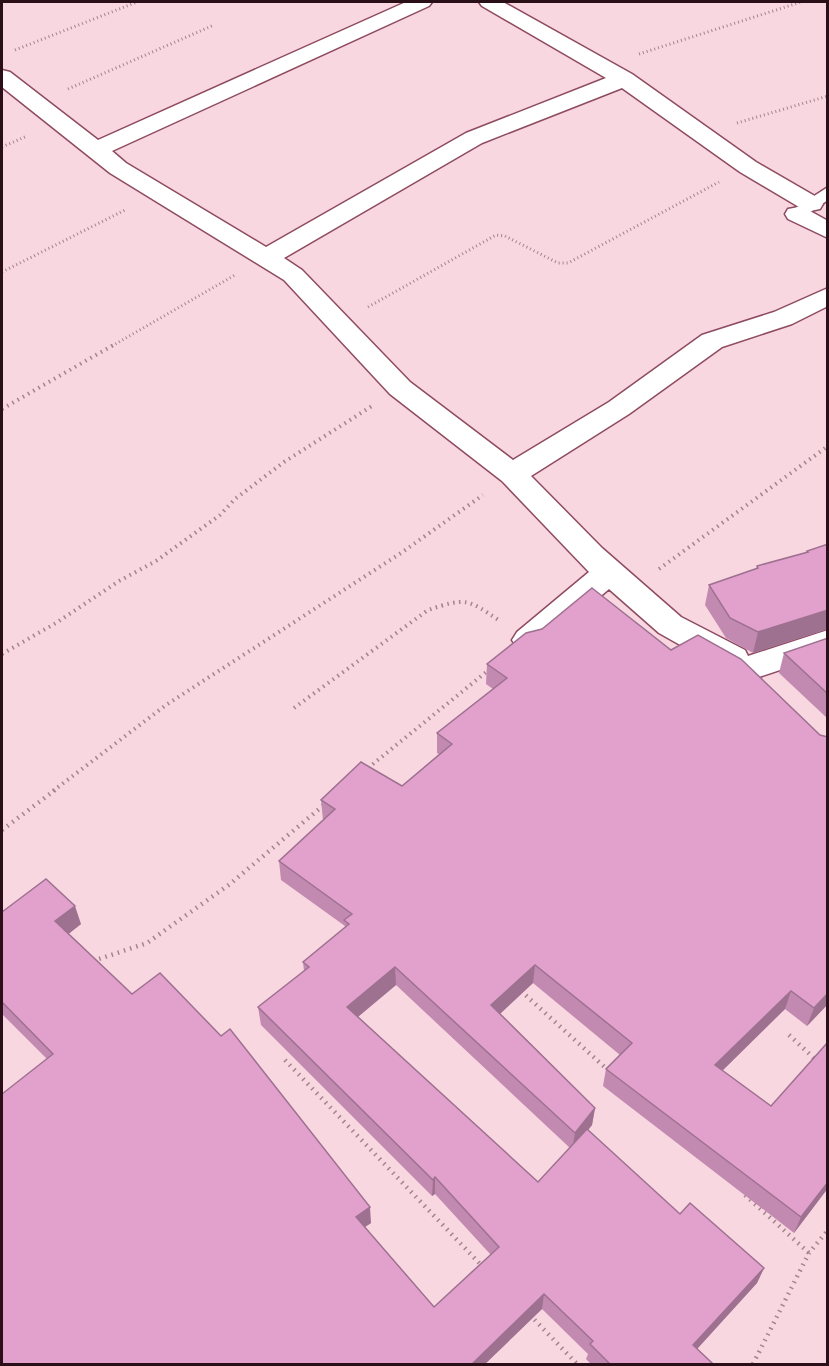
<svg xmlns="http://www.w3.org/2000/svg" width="829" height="1366" viewBox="0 0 829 1366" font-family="Roboto,sans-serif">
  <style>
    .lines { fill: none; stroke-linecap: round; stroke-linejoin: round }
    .lane-casing { stroke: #8e4b62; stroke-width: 3 }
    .street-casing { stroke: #8e4b62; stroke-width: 3 }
    .path-far2 { stroke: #a4858e; stroke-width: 3; stroke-dasharray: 1 3; stroke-linecap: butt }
    .path-far1 { stroke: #a4858e; stroke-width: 4; stroke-dasharray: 1.5 4.5; stroke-linecap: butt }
    .path { stroke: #a4858e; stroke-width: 4.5; stroke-dasharray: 1.5 5; stroke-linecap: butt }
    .lane { fill: #fff; fill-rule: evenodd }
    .street { fill: #fff; fill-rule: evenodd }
    .wall { fill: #c28ab0; fill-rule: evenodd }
    .shaded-wall { fill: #9e7190 }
    .building { fill: #e2a1cd; stroke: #9e7190; stroke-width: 1.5 }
  </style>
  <rect width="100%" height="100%" fill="#f8d7e0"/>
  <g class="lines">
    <defs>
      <polygon id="lane" points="828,187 828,200 803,217 791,217 789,214 791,211"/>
      <polygon id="street" points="406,2 432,2 429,6 112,151 126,163 266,247 466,133 606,78 482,6 479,2 503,2 632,74 756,162 820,199 823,204 820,209 810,211 828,221 828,238 788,219 785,214 788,209 799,207 740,172 622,88 482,143 284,258 302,270 410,382 513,460 609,402 702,335 774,312 828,288 828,306 792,324 722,347 629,414 531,476 602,548 681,617 745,650 748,656 828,630 828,654 750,680 738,677 735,671 721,668 659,633 609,589 539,648 528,652 517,648 512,640 517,632 589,572 502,481 390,394 284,280 110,173 2,87 2,70 10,72 98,140"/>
    </defs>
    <use href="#lane" class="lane-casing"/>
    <use href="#street" class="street-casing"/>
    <g class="path-far2">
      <polyline points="15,50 137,2"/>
      <polyline points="639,54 801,2"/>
      <polyline points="68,89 214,25"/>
      <polyline points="737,123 828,96"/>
      <polyline points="2,147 27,136"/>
      <polyline points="2,272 127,209"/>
      <polyline points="368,307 496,235 505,236 558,263 568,263 719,182"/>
      <polyline points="112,346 235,275"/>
    </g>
    <g class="path-far1">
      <polyline points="2,409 115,344"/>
      <polyline points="659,569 828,446"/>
      <polyline points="2,654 56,623 119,581 156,561 220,515 235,499 284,462 372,406"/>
      <path d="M294,708L428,610C467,597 467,599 500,621"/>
      <polyline points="368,768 490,669"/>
      <polyline points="53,791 166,705 401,553 483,495"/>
    </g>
    <g class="path">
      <polyline points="2,830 55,790"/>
      <polyline points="93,961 147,943 230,884 325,804"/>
      <polyline points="521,991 609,1071"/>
      <polyline points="789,1035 816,1060"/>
      <polyline points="285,1060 483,1267"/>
      <polyline points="745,1195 809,1253"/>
      <polyline points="530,1315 577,1364"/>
      <polyline points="753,1364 809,1253 828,1230"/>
    </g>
    <use href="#lane" class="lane"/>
    <use href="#street" class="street"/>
  </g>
  <g class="wall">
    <polygon points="828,544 828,629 753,653 726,638 705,605 709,585 756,569 757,566 806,553 807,551"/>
    <polygon points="828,638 828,719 779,673 784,653"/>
    <path d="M671,650L820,735L828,737V1004L807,1026L785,1009L722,1070L771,1106L828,1042V1188L794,1233L603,1086L606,1069L620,1055L533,983L500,1014L595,1108L592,1125L588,1130L680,1214L764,1268L757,1283L697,1349L712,1363L711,1365H592L586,1359L588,1354L542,1309L484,1365H2L47,1059L2,1014V912L81,924L68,934L371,1223L365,1227L434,1307L491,1255L435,1194L432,1196L261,1025L258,1007L304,971L303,962L345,928V926L281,880L279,861L323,820L321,800L402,786L439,754L437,753V733L493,689L486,684L487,664ZM396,985L570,1148L538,1182L358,1017Z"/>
  </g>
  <g class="shaded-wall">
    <polygon points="828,610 828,629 753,653 758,632"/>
    <polygon points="75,906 81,924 61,940 55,921"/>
    <polygon points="535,965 533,983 490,1023 491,1005"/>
    <polygon points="395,967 396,985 348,1025 347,1007"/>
    <polygon points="791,991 785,1009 710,1083 715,1065"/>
    <polygon points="828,993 828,1004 807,1026 814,1008"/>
    <polygon points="595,1108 592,1125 572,1150 575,1133"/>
    <polygon points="435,1177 435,1194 432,1196 433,1180"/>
    <polygon points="828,1182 828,1188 794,1233 801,1217"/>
    <polygon points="370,1207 371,1223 357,1232 356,1217"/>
    <polygon points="764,1268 757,1283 687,1360 693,1345"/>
    <polygon points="544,1294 542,1309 484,1365 471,1365"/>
  </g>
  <g class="building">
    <polygon points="828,544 828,610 758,632 730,618 709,585 758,568 757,566 808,552 807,551"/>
    <polygon points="592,588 671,650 698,635 741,659 820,735 828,737 828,993 814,1008 791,991 715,1065 771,1106 828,1042 828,1182 801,1217 606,1069 632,1043 535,965 491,1005 595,1108 575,1133 395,967 347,1007 538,1182 587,1129 680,1214 690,1203 764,1268 693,1345 712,1363 711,1365 611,1365 590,1344 593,1341 544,1294 471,1365 2,1365 2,1094 53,1054 2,1002 2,912 46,879 75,906 55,921 132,994 160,973 221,1036 230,1029 370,1207 356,1217 434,1307 499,1247 435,1177 433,1180 258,1007 309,967 303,962 349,924 344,920 352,914 279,861 335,809 321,800 361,762 402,786 452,744 437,733 507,678 487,664 526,633 542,629"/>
    <polygon points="828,638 828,694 784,653"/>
  </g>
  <rect width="829" height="1366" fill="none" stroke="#2a0e18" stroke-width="6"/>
</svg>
